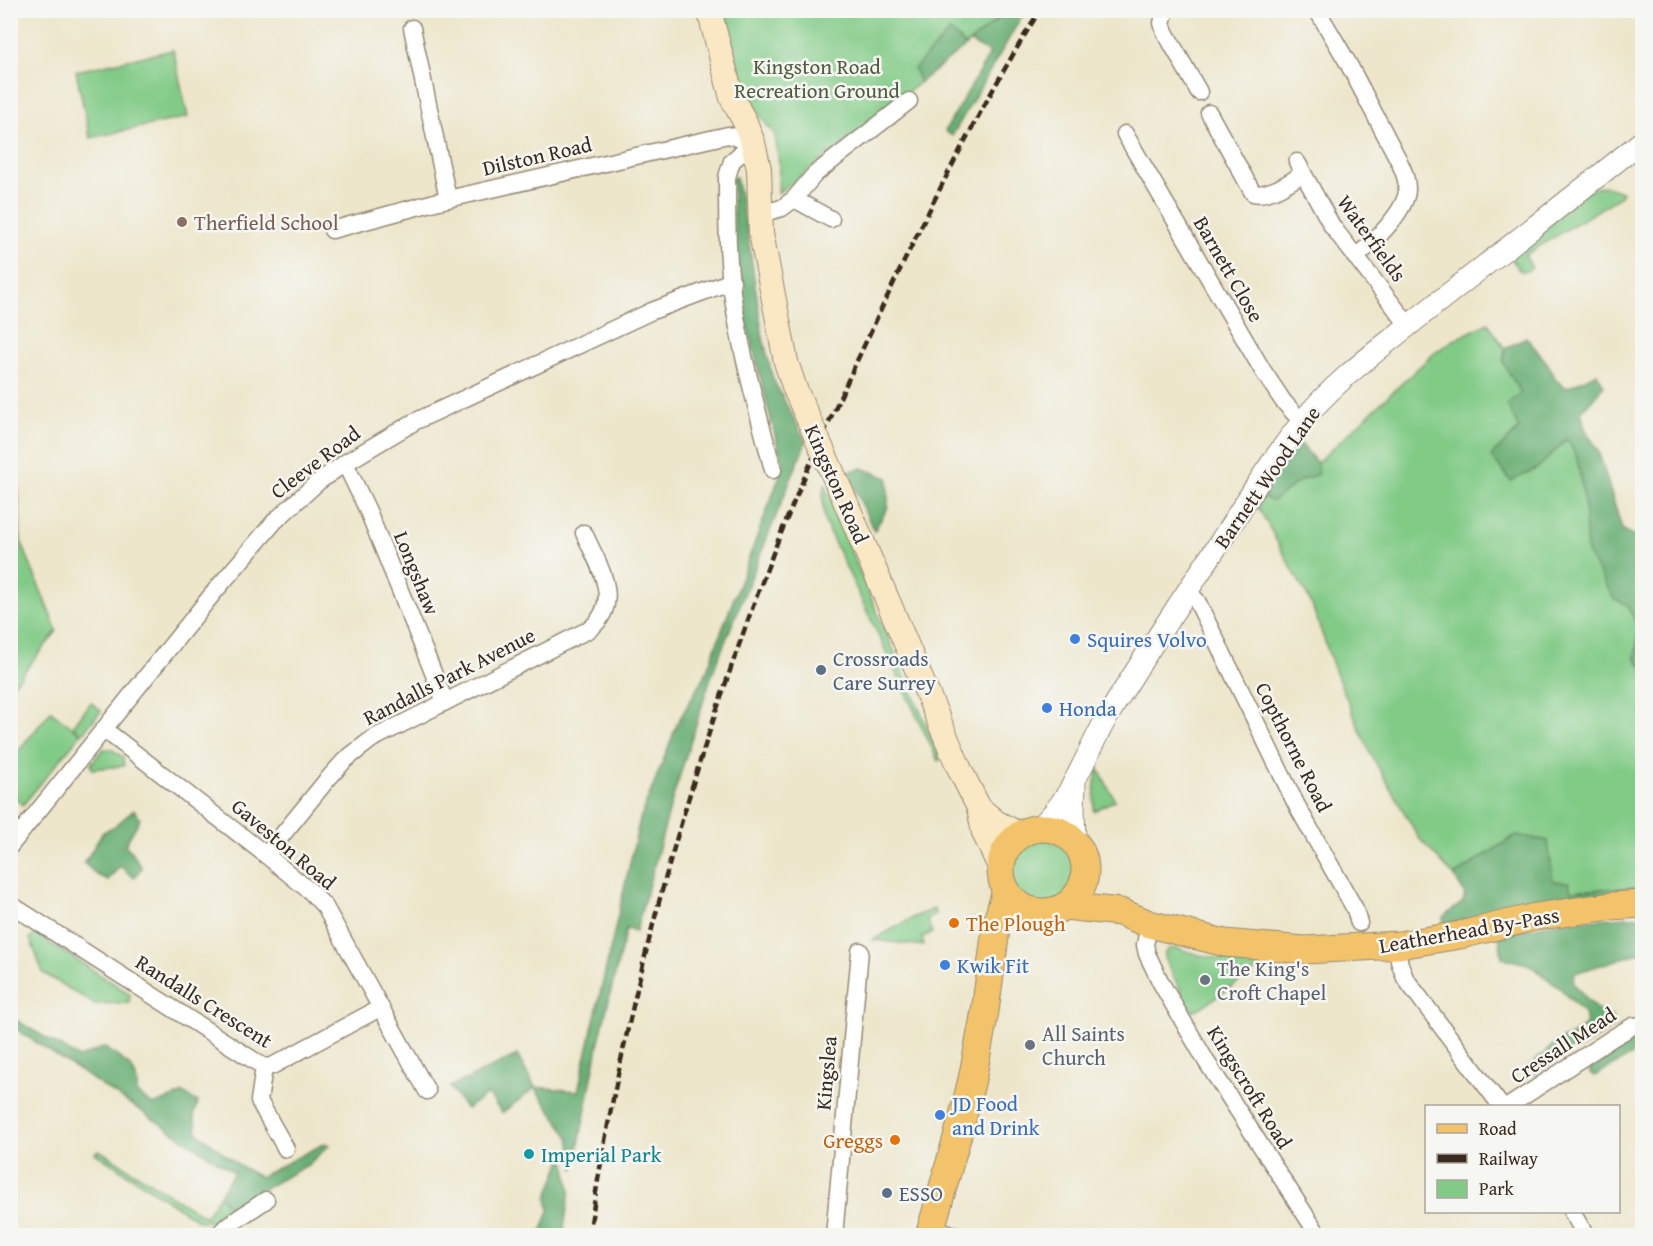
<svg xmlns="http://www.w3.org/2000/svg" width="1653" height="1246" viewBox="0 0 1653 1246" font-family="'Gentium Book Plus',serif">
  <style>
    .green { fill: #82cb87; stroke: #5e7a52; stroke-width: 1.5 }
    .forest { fill: #69af74; stroke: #526c49; stroke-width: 1.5 }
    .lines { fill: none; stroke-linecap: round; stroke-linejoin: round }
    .minor-casing { stroke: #948874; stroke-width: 19 }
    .tertiary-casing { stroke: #948874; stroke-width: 23 }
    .secondary-casing { stroke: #948874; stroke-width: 26 }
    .primary-casing { stroke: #948874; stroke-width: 29 }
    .minor { stroke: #fff; stroke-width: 16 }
    .tertiary { stroke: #fff; stroke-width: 21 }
    .secondary { stroke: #fae7c3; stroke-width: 24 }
    .primary { stroke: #f2c36a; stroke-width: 27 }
    .rail { stroke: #3b2a1e; stroke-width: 4.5; stroke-dasharray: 9 4.5; stroke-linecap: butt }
    .secondary-bridge-casing { stroke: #948874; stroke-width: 26; stroke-linecap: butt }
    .secondary-bridge { stroke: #fae7c3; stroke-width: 24 }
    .education-dot { fill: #8d6e63; stroke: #f6f6f2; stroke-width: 2 }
    .shop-dot { fill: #3f7fe0; stroke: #f6f6f2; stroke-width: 2 }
    .service-dot { fill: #5c6f8a; stroke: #f6f6f2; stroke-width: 2 }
    .food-dot { fill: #e8710a; stroke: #f6f6f2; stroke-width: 2 }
    .worship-dot { fill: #6b7280; stroke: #f6f6f2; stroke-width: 2 }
    .culture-dot { fill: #0f9aa8; stroke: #f6f6f2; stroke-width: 2 }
    .labels { text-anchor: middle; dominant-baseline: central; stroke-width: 5; stroke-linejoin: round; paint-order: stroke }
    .park-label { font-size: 21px; fill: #505a3e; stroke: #f6f6f2 }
    .street-label { font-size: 21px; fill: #3b2a1e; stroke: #f6f6f2 }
    .education-label { font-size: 21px; fill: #785e54; stroke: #f6f6f2; text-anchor: start }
    .shop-label { font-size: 21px; fill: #366cbe; stroke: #f6f6f2; text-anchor: start }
    .service-label { font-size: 21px; fill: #4e5e75; stroke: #f6f6f2; text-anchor: start }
    .food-label { font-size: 21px; fill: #c56008; stroke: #f6f6f2; text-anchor: start }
    .worship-label { font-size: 21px; fill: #5b616d; stroke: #f6f6f2; text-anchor: start }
    .culture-label { font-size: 21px; fill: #0d838f; stroke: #f6f6f2; text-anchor: start }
  </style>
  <rect width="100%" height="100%" fill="#f6f6f2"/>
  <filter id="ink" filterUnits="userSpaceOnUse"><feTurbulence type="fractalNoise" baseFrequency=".0167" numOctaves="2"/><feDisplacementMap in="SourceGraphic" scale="12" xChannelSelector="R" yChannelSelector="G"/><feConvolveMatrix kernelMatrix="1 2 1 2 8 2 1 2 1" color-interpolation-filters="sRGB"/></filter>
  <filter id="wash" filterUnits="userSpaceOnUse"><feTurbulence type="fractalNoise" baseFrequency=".008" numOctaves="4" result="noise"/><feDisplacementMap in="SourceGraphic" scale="24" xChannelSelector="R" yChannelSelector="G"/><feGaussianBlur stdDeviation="1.35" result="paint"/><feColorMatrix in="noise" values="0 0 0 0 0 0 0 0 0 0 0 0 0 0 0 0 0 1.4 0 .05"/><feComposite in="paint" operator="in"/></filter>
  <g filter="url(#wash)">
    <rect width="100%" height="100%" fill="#ede6cb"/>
    <g class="green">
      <polygon points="724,11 1008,11 853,136 778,193 779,163 775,135 747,99"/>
      <polygon points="173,50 188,117 90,138 76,71"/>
      <polygon points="1604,186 1622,192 1618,198 1525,255 1532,268 1525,272 1519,270 1513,261 1513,250 1588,190"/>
      <polygon points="1488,323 1505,349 1503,362 1521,393 1519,429 1491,456 1538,468 1567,438 1577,457 1584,499 1626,604 1639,628 1635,658 1642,667 1642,855 1640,856 1639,865 1642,871 1642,887 1570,891 1553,882 1516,835 1454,876 1419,838 1370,753 1337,676 1311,603 1258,507 1269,483 1299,442 1317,463 1434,353 1454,340"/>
      <polygon points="11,354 21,541 57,631 11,688 10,613 14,595 10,594 10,434 14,432 11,425"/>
      <path d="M825,484L854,559L941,759L938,761L826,525C823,511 821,498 825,484Z"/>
      <polygon points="91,702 101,711 82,734 73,726"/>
      <polygon points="51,711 81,734 23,805 11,795 11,760"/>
      <polygon points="103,749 111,749 123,757 124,766 92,769 91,764"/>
      <polygon points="1098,768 1115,800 1094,811 1095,783"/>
      <circle cx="1043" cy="871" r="34"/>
      <polygon points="934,909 936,915 927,919 932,933 922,937 924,946 873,940 914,917"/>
      <polygon points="36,934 130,994 129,1003 94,1004 43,973 30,938"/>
      <polygon points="1176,948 1200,955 1263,966 1200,1008 1191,1011 1164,958 1165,953 1169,949"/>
      <path d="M99,1150L205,1217L219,1196L229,1206H238C225,1216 216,1224 199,1221L95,1153Z"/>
    </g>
    <g class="forest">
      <polygon points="1009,10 1025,11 952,136 945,131 990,53 970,42"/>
      <polygon points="950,31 966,46 920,82 914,69"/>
      <polygon points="736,177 747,229 763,338 773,379 806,442 712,674 673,797 636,931 626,929 599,1041 574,1170 569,1137 535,1088 502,1113 488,1094 466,1109 450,1087 517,1055 535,1087 578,1091 640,819 678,722 706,673 783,467 742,305 736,270 732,178"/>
      <polygon points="1526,337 1548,364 1556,380 1567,388 1597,373 1604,386 1581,412 1585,429 1598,450 1622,529 1639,540 1642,539 1642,667 1635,658 1639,627 1626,604 1614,599 1587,552 1584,499 1577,458 1567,439 1538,468 1511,481 1491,456 1519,429 1507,404 1521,393 1503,362 1505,349"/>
      <polygon points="1299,442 1317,463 1318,474 1300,481 1273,501 1264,498 1269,483"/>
      <polygon points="862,468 888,478 888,507 874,531 847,472"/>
      <polygon points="134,810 140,819 125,845 132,852 142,868 134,878 120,866 108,880 97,875 84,863 103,832 112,828"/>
      <polygon points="1516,835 1548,841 1553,881 1569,882 1571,891 1642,887 1639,892 1549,900 1444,925 1443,917 1463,902 1465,894 1454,876"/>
      <polygon points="1642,916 1642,953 1636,954 1575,973 1573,983 1595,1008 1612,1017 1613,1027 1581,1048 1566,1051 1551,1064 1532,1075 1528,1067 1558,1041 1570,1036 1586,1024 1584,1013 1562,990 1528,964 1502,958 1499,935 1562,921"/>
      <path d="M11,1017L79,1058L104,1047C124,1062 139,1065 137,1093L153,1105L183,1093L198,1102L194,1115L197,1132L240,1166L260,1177L325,1143L329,1145L308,1165L263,1189L238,1206H229L219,1196L234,1172L11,1026Z"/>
      <polygon points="1628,1038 1641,1039 1641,1050 1595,1076 1590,1073 1589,1063"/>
      <polygon points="564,1154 570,1190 563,1235 540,1235 549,1211 547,1198"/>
    </g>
  </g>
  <g filter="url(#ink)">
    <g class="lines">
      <defs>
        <g id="minor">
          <polyline points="1166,10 1162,23 1165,32 1199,92"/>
          <path d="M1317,10L1348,63L1399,161C1403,170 1407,178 1407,188C1408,210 1372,244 1355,257"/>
          <polyline points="412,28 448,199"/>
          <path d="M1209,113L1253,193C1269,197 1289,182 1303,174"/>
          <polyline points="1125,134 1263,371 1283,401 1302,422"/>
          <path d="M753,143L732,161L727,177C727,219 727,264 734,305C743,361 759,416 773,470"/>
          <polyline points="1297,162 1332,226 1409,326"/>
          <polyline points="794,199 831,219"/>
          <polyline points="760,214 782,208 794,199 815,174 909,101"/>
          <polyline points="332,230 435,202 728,135 753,143"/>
          <polyline points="345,463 368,511 445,702"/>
          <polyline points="1188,591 1197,601 1297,806 1355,909 1359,923"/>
          <polyline points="105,730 266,855 311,892 325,907 427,1091"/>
          <polyline points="10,846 215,591 275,521 318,482 345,463 414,422 652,311 732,281"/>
          <path d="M266,855L326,781L345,760L372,739L590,629C624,601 598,565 584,533"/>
          <polyline points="10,904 264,1067 272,1066 380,1008"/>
          <polyline points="1149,924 1145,945 1147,954 1161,983 1206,1061 1319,1236"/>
          <polyline points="1399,945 1399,961 1405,978 1501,1106"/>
          <polyline points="264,1067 259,1101 286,1149"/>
          <polyline points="1509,1106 1614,1037 1633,1026 1642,1025"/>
          <polyline points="1572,1212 1586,1236"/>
          <polyline points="931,1228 959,1236"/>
          <polyline points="217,1236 227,1226 266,1200"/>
          <polyline points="834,1236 860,951"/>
        </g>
        <g id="tertiary">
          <polyline points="1075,784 1074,810 1075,843"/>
          <path d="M1038,828C1074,798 1085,753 1109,714C1144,656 1182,599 1220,542C1246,502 1271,460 1301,423C1334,381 1381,348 1423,314C1496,256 1570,200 1642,141"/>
        </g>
        <g id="secondary">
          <polyline points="709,10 732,98 745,122 753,143 759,169 761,233 786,362 795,389"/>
          <polyline points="846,503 960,770 979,808 984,833 1001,869"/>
          <polyline points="979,808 997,823 1021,835"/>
        </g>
        <g id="primary">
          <circle cx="1043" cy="870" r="42"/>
          <polyline points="1065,906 1120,912 1149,924 1225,943 1305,950 1399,945 1460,935 1535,917 1611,906 1642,904"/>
          <polyline points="929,1236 962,1120 973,1075 985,1011 997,922 1006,890"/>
        </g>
      </defs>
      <use href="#minor" class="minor-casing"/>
      <use href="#tertiary" class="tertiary-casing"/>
      <use href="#secondary" class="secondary-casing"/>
      <use href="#primary" class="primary-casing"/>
      <use href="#minor" class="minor"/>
      <use href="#tertiary" class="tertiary"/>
      <use href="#secondary" class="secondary"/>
      <use href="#primary" class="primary"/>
      <path class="rail" d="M589,1236C625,998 690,766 777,543C806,471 838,401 871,331C922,222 976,113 1040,10"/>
      <defs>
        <polyline id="secondary-bridge" points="795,389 846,503"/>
      </defs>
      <use href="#secondary-bridge" class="secondary-bridge-casing"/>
      <use href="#secondary-bridge" class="secondary-bridge"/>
    </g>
  </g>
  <circle class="education-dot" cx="182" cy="222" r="6"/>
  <g class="shop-dot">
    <circle cx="1075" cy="639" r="6"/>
    <circle cx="1047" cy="708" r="6"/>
    <circle cx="945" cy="965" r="6"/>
    <circle cx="940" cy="1115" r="6"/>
  </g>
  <g class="service-dot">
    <circle cx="821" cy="670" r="6"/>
    <circle cx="887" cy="1193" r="6"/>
  </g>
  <g class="food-dot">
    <circle cx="954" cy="923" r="6"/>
    <circle cx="895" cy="1140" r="6"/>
  </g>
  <g class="worship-dot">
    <circle cx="1205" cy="980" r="6"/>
    <circle cx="1030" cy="1045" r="6"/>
  </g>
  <circle class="culture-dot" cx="529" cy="1154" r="6"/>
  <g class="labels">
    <g class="park-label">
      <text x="817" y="66">Kingston Road<tspan x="817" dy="24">Recreation Ground</tspan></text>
    </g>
    <g class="street-label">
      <text transform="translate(537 156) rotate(-13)">Dilston Road</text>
      <text transform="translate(1372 238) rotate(54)">Waterfields</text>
      <text transform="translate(1229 269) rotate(60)">Barnett Close</text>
      <text transform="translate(315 462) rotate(-37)">Cleeve Road</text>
      <text transform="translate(1267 477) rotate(-55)">Barnett Wood Lane</text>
      <text transform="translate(837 484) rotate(66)">Kingston Road</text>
      <text transform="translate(417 573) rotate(68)">Longshaw</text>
      <text transform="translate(449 676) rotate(-27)">Randalls Park Avenue</text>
      <text transform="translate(1294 747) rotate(63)">Copthorne Road</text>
      <text transform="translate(284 844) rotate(40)">Gaveston Road</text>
      <text transform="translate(1469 930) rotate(-10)">Leatherhead By-Pass</text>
      <text transform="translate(204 1001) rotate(32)">Randalls Crescent</text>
      <text transform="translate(1563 1045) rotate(-33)">Cressall Mead</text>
      <text transform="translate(826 1073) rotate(-85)">Kingslea</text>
      <text transform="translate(1250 1087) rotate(58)">Kingscroft Road</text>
    </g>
    <g class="education-label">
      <text x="194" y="222">Therfield School</text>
    </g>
    <g class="shop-label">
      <text x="1087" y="639">Squires Volvo</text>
      <text x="1059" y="708">Honda</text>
      <text x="957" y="965">Kwik Fit</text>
      <text x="952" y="1103">JD Food<tspan x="952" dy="24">and Drink</tspan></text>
    </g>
    <g class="service-label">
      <text x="833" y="658">Crossroads<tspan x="833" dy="24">Care Surrey</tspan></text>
      <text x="899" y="1193">ESSO</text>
    </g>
    <g class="food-label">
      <text x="966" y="923">The Plough</text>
      <text x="883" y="1140" text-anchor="end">Greggs</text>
    </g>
    <g class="worship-label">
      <text x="1217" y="968">The King's<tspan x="1217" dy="24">Croft Chapel</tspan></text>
      <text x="1042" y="1033">All Saints<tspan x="1042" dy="24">Church</tspan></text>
    </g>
    <g class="culture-label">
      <text x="541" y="1154">Imperial Park</text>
    </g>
  </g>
  <rect width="1653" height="1246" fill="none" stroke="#f6f6f2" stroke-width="36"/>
  <rect x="1425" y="1105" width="195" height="108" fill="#f6f6f2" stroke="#aba49d" stroke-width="1.5"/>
  <rect x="1437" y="1124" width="30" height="9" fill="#f2c36a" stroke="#aba49d" stroke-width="1.5"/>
  <text x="1479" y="1135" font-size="18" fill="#3b2a1e">Road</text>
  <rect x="1437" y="1154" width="30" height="9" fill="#3b2a1e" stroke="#aba49d" stroke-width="1.5"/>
  <text x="1479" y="1165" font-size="18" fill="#3b2a1e">Railway</text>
  <rect x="1437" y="1180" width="30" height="18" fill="#82cb87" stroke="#aba49d" stroke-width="1.5"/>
  <text x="1479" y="1195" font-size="18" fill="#3b2a1e">Park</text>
</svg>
